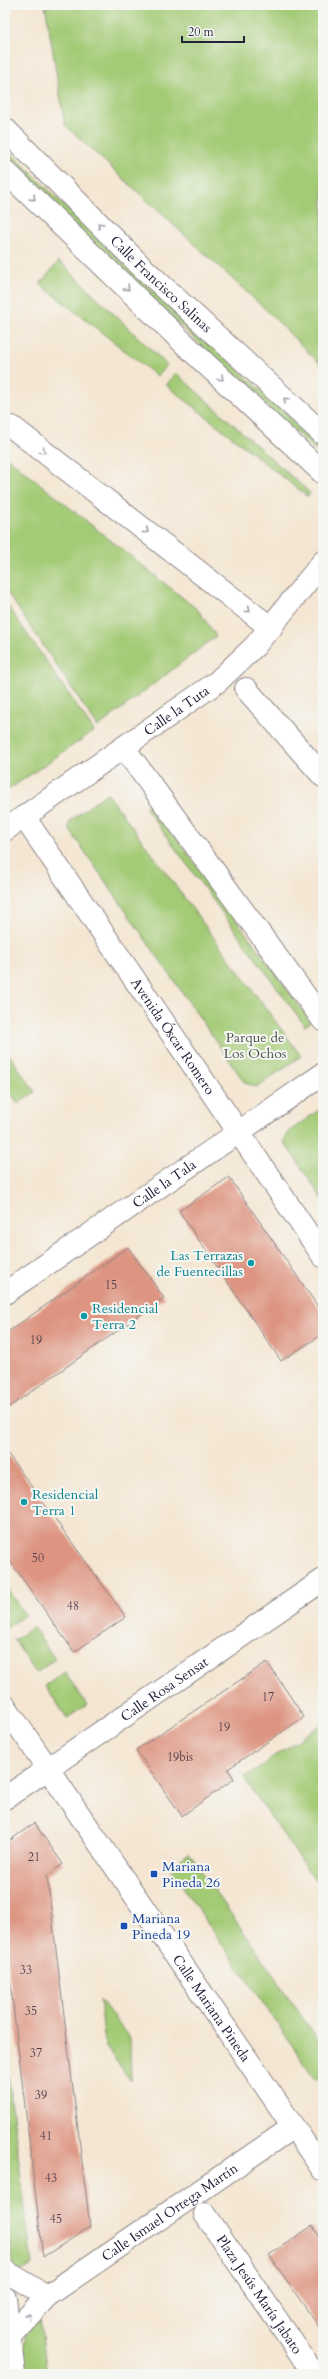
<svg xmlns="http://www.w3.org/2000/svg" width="328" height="2379" viewBox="0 0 328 2379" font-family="Cardo,serif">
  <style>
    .green { fill: #a3ca74; stroke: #627658 }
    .building { fill: #dd9481 }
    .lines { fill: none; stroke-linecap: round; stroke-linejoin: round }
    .minor-casing { stroke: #8b8486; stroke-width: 24 }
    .major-casing { stroke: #8b8486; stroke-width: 24 }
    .minor { stroke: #fff; stroke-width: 22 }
    .major { stroke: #fff; stroke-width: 22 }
    .oneway { stroke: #9c9ca7 }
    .culture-dot { fill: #0f9aa8; stroke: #f6f6f2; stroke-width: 1.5 }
    .transit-dot { fill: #1a4fb4; stroke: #f6f6f2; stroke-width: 1.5 }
    .labels { text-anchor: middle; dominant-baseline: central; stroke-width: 4; stroke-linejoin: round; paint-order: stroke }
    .number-label { font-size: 12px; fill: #513e4c }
    .street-label { font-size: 14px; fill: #22223b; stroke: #f6f6f2 }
    .park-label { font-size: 14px; fill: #49544c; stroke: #f6f6f2 }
    .culture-label { font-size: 14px; fill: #0d838f; stroke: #f6f6f2; text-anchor: start }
    .transit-label { font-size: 14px; fill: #164399; stroke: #f6f6f2; text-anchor: start }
  </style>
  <rect width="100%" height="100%" fill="#f6f6f2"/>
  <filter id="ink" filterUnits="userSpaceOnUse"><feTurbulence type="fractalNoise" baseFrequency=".025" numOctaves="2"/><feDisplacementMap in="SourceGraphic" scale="8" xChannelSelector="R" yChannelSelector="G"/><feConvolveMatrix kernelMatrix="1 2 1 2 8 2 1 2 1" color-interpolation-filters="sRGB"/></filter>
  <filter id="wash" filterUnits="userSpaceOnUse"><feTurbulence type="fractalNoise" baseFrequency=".012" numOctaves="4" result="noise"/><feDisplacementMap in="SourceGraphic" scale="16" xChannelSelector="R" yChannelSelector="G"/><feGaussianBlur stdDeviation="0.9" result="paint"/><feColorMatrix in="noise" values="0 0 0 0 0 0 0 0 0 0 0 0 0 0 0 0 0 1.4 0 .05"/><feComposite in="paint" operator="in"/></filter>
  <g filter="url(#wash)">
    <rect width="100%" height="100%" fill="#f4e6d2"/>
    <g class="green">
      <polygon points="45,5 323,5 323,367 265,309 65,125"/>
      <path d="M5,147L111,251L323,448V457C215,358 107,260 5,155Z"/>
      <polygon points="59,261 167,365 157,376 40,284"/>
      <polygon points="176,373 310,493 308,497 166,385"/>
      <polygon points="5,456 198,610 216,636 98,727 5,589"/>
      <polygon points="5,602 94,731 5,792"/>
      <polygon points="107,793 301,1056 257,1087 245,1083 69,829 70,821"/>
      <polygon points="150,802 311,1022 305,1026 145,807"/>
      <polygon points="5,1049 35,1092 18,1104 5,1083"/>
      <polygon points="323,1107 323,1200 284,1142 287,1133"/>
      <polygon points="5,1586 25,1615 6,1628 5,1627"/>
      <polygon points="33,1627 55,1659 36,1673 14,1640"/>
      <polygon points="65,1672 87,1705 67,1718 45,1686"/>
      <polygon points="323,1723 323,1892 244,1778"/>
      <polygon points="189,1853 323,2047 323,2075 316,2080 169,1867"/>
      <polygon points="100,1999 130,2039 131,2081 105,2046"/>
      <polygon points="5,2051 32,2265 15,2275 5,2202"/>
      <path d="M40,2319L47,2374H26C23,2353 19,2331 40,2319Z"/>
    </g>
    <g id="blocks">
      <g class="building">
        <polygon points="229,1177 323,1314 323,1334 281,1361 179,1211"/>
        <polygon points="128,1247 164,1298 5,1410 5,1334"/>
        <polygon points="5,1450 126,1617 74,1652 5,1554"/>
        <polygon points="267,1662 304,1717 228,1769 234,1779 182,1816 136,1750"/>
        <polygon points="34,1823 63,1864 47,1876 90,2227 43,2257 5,1938 5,1844"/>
        <polygon points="312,2226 323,2241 323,2333 269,2255"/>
      </g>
    </g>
  </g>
  <g filter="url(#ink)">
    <use href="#blocks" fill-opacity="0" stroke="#8b8486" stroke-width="1"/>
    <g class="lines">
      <defs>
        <g id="minor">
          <polyline points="12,427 271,628"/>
          <polyline points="246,689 323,776"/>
          <polyline points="124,748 323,1020"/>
          <path id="s1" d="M24,817L323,1256"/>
          <path id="s2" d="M5,830L217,682L255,646L323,562"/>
          <path id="s3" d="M5,1293L323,1074"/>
          <path id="s4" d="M5,1706L323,2170"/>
          <path id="s5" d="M5,1798L323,1580"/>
          <path id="s6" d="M205,2214L314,2374"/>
          <polyline points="5,2271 47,2296"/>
          <path id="s7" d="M10,2336L47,2296L293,2127"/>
        </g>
        <g id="major">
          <path id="s8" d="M5,129L142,267L323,434"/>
          <polyline points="5,171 191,350 323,473"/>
          <polyline points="5,2298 14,2374"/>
        </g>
      </defs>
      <use href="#minor" class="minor-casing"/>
      <use href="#major" class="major-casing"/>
      <use href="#minor" class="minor"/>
      <use href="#major" class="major"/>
    </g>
    <defs><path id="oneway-chevron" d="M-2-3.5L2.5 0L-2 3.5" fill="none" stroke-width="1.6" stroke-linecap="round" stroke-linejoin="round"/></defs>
    <g class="oneway">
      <use href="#oneway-chevron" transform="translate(33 198) rotate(44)"/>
      <use href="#oneway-chevron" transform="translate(100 225) rotate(-135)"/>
      <use href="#oneway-chevron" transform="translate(127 288) rotate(44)"/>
      <use href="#oneway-chevron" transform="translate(221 378) rotate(43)"/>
      <use href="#oneway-chevron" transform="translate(286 400) rotate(-137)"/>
      <use href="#oneway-chevron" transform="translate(43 451) rotate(38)"/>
      <use href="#oneway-chevron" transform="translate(146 531) rotate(38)"/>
      <use href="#oneway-chevron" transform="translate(248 610) rotate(38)"/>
      <use href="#oneway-chevron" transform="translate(28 2316) rotate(-47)"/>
    </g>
  </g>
  <g class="culture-dot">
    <circle cx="251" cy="1263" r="4"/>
    <circle cx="84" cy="1316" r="4"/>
    <circle cx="24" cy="1502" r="4"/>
  </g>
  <g class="transit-dot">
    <rect x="150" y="1870" width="8" height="8" rx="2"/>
    <rect x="120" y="1922" width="8" height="8" rx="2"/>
  </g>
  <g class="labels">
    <g class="number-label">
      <text x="111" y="1285">15</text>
      <text x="36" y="1340">19</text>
      <text x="38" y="1558">50</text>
      <text x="73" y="1606">48</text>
      <text x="268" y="1697">17</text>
      <text x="224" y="1727">19</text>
      <text x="180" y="1757">19bis</text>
      <text x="34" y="1857">21</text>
      <text x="26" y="1970">33</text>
      <text x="31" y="2011">35</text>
      <text x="36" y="2053">37</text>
      <text x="41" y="2095">39</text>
      <text x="46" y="2136">41</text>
      <text x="51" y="2178">43</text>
      <text x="56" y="2219">45</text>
    </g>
    <g class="street-label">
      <text stroke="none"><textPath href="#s8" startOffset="220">Calle Francisco Salinas</textPath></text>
      <text stroke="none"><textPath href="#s2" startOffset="209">Calle la Tuta</textPath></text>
      <text stroke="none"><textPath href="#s1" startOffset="265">Avenida Óscar Romero</textPath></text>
      <text stroke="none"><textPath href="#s3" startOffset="193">Calle la Tala</textPath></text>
      <text stroke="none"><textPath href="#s5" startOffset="193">Calle Rosa Sensat</textPath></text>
      <text stroke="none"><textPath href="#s4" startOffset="366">Calle Mariana Pineda</textPath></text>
      <text stroke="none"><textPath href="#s7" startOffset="203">Calle Ismael Ortega Martín</textPath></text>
      <text stroke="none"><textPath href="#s6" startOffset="97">Plaza Jesús María Jabato</textPath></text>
    </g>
    <g class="park-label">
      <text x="255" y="1037">Parque de<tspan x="255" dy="16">Los Ochos</tspan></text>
    </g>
    <g class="culture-label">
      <text x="243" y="1255" text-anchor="end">Las Terrazas<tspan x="243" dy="16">de Fuentecillas</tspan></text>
      <text x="92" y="1308">Residencial<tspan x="92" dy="16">Terra 2</tspan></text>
      <text x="32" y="1494">Residencial<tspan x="32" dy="16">Terra 1</tspan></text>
    </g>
    <g class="transit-label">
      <text x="162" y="1866">Mariana<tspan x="162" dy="16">Pineda 26</tspan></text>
      <text x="132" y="1918">Mariana<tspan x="132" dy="16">Pineda 19</tspan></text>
    </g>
  </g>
  <rect width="328" height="2379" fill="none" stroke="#f6f6f2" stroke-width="20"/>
  <path d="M182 36v6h62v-6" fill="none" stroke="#22223b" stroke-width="2"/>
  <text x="188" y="36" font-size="12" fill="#22223b" stroke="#f6f6f2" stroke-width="3" paint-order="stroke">20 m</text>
</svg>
